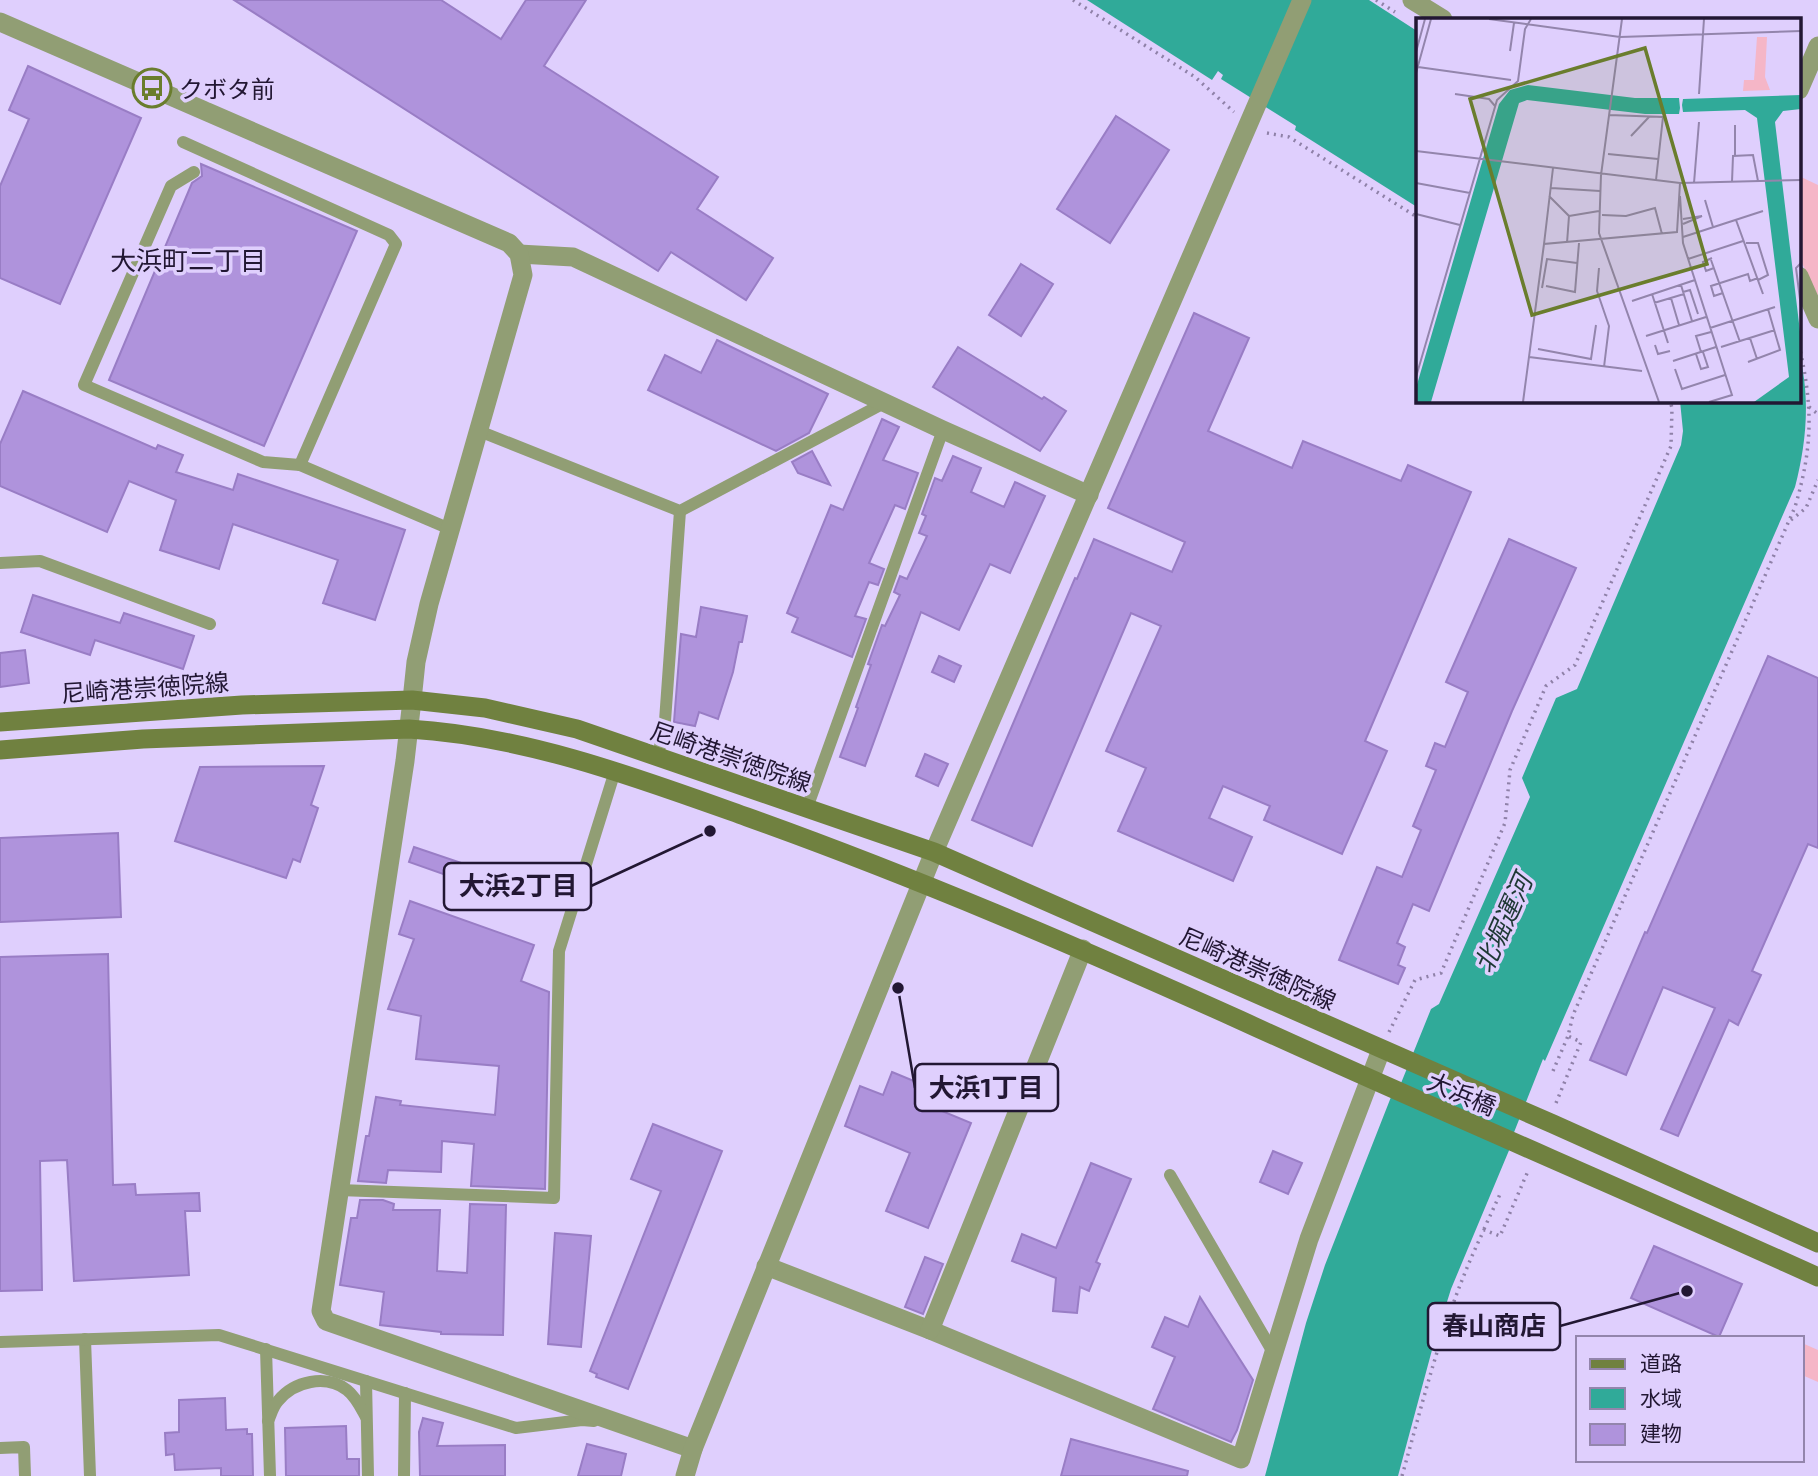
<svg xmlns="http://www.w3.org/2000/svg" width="1818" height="1476" viewBox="0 0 1818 1476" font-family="'Exo 2','Noto Sans JP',sans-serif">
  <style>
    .green { fill: #f5b6c7 }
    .water { fill: #30aa99 }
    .building { fill: #af93dc; stroke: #997dc5; stroke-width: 2 }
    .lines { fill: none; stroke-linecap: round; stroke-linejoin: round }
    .path { stroke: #8f81a8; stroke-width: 3.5; stroke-dasharray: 2 5; stroke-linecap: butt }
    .service { stroke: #919e74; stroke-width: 12 }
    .minor { stroke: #919e74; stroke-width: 19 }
    .tertiary { stroke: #919e74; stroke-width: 19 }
    .secondary { stroke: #708140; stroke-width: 19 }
    .labels { text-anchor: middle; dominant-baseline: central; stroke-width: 7; stroke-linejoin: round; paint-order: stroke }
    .poi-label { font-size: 24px; fill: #221733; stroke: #dfcffd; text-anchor: start }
    .street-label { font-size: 24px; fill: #221733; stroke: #dfcffd }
    .neighbourhood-label { font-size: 26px; fill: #221733; stroke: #dfcffd }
    .water-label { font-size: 26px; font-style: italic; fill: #1e3834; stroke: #dfcffd }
    .inset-road { fill: none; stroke: #9385ac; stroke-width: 2 }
    .view { fill: #6a7d2d; fill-opacity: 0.15; stroke: #6a7d2d; stroke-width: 3.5 }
    .inset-edge { fill: none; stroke: #221733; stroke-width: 3.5 }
    .leader { fill: none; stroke: #221733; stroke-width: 2.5 }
    .callout-dot { fill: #221733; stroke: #dfcffd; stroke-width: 2.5 }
    .callout { fill: #dfcffd; stroke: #221733; stroke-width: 2.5 }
    .callout-label { font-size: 26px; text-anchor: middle; font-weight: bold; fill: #221733 }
  </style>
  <rect width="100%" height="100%" fill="#dfcffd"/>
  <g class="green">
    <polygon points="1799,176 1818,185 1818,296 1799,257"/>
    <polygon points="1802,1343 1818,1350 1818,1382 1802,1375"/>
  </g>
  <g class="water">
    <polygon points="1087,0 1369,0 1417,31 1417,207 1295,130 1296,126 1221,79 1223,75 1218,71 1212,80"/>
    <path d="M1799,354C1811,397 1806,445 1795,487L1545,1061L1543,1059L1509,1145L1510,1148L1451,1289L1432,1350L1398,1476H1265L1306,1323L1325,1265L1391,1097L1395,1098L1431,1009L1439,1004L1530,797L1522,778L1556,698L1577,689L1681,445L1683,431L1680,401H1799Z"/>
  </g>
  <g class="building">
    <polygon points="234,0 441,0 501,39 526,0 586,0 544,66 718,177 697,209 773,258 746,300 671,252 658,271"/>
    <polygon points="28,66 141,118 60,304 0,278 0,186 29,119 9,110"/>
    <polygon points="1116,116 1169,150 1110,243 1057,209"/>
    <polygon points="201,164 357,231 264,446 109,380 192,183 202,176"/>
    <polygon points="1021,264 1053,284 1021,336 989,315"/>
    <polygon points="1194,313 1249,338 1208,431 1292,468 1303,441 1401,481 1408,465 1471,492 1365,741 1387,751 1342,854 1264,820 1270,806 1223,786 1209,818 1252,837 1233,881 1118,831 1146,768 1106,751 1161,626 1131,613 1032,846 972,820 1075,578 1077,579 1094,539 1172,572 1185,542 1108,508"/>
    <polygon points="717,340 828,394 809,433 776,451 648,390 665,355 701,373"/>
    <polygon points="958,347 1042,399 1044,397 1066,411 1040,451 933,387"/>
    <polygon points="23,391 156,449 158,445 183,455 176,472 233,490 238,474 405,530 375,620 323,603 338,560 233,524 219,569 160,550 176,500 129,481 107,532 0,486 0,444"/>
    <polygon points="882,419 899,427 883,460 918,473 905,509 895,505 869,563 884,569 878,585 869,582 855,616 866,619 852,657 792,632 798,618 787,613 831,505 843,510"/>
    <polygon points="812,451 830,485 798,473 792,462"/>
    <polygon points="953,456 981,468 971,492 1004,507 1015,482 1045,496 1010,573 990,564 959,630 921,612 865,766 840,757 858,708 856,707 871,665 868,664 882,625 885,626 900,595 894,592 900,576 907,579 927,536 919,533 926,516 922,514 935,478 942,481"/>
    <polygon points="1509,539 1576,568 1512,711 1429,911 1413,904 1397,943 1405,947 1398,965 1405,968 1398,984 1339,960 1377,867 1402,877 1421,830 1413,826 1436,770 1426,766 1435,743 1445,747 1468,692 1446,682"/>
    <polygon points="33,595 120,623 124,613 194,636 183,669 95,640 90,655 21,632"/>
    <polygon points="701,607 747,616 742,642 739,642 733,672 718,719 699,712 695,726 674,722 681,634 696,637"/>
    <polygon points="25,650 29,683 0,687 0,653"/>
    <polygon points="939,656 961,666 954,682 932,672"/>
    <polygon points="1768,656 1818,678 1818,848 1808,844 1752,971 1761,975 1738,1025 1729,1020 1678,1136 1661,1129 1715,1008 1663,987 1626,1075 1590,1060 1645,932 1647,933"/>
    <polygon points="925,754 948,764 938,786 916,776"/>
    <polygon points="324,766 311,805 318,808 300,862 293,859 286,878 175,841 200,767"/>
    <polygon points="118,833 121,917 0,922 0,838"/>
    <polygon points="414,847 503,877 497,893 409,862"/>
    <polygon points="410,901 534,945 521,981 549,992 545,1189 471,1186 474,1144 442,1141 441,1172 388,1170 386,1183 358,1181 366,1136 369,1136 376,1097 401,1101 400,1105 495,1115 499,1066 416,1059 421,1016 388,1009 414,939 399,934"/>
    <polygon points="108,954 113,1185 135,1184 136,1195 199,1193 200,1211 185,1211 189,1275 74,1281 67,1160 40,1161 42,1290 0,1291 0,957"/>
    <polygon points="892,1072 931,1088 925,1104 971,1123 928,1228 886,1211 910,1153 845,1126 860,1086 883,1095"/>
    <polygon points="653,1124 722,1151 628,1389 596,1377 597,1374 590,1371 661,1191 631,1179"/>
    <polygon points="1273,1151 1302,1163 1288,1194 1260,1182"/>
    <polygon points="1091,1163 1131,1179 1096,1262 1100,1264 1089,1291 1080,1287 1077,1313 1053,1311 1056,1278 1012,1261 1022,1234 1056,1248"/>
    <polygon points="360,1200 383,1200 394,1204 393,1210 440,1210 437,1271 467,1273 470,1204 506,1205 503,1335 441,1334 441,1332 380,1325 384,1292 340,1285 351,1218 357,1218"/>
    <polygon points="555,1233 591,1236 581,1347 548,1344"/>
    <polygon points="1654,1246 1742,1284 1719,1337 1631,1298"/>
    <polygon points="925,1257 943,1264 923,1314 905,1307"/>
    <polygon points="1200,1297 1253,1380 1237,1430 1231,1442 1153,1409 1175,1357 1152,1347 1165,1317 1188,1327"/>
    <polygon points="225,1398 226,1430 247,1429 247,1434 252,1434 253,1476 221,1476 221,1468 175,1470 174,1454 166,1455 165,1433 179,1432 179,1400"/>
    <polygon points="423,1418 443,1423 437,1446 505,1445 505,1476 420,1476 419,1432"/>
    <polygon points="346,1426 347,1459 359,1459 359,1476 286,1476 285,1428"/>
    <polygon points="1071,1439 1188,1471 1187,1476 1061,1476"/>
    <polygon points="587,1444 626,1454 621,1476 578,1476"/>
  </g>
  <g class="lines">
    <g class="path">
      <polyline points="1073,0 1195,77 1234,112"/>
      <polyline points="1376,0 1395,12"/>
      <polyline points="1267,133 1289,137 1417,217"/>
      <polyline points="1809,407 1818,414"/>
      <polyline points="1791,520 1806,508 1818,480"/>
      <polyline points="1389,1032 1415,980 1441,973 1505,823 1510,770 1546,686 1575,665 1671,446 1672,408 1670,401"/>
      <polyline points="1553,1071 1568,1036"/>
      <path d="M1556,1103L1581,1042L1568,1036L1573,1015L1795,507C1813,446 1813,407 1799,345"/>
      <polyline points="1484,1229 1501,1192"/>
      <path d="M1402,1476C1426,1391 1445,1310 1484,1230L1500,1236L1528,1171"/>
    </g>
    <g class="service">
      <polyline points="183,142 389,235 396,244 300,465"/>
      <polyline points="194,172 171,186 84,385 263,462 300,465 450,529"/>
      <polyline points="479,431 680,511 886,402"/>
      <polyline points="0,563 40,561 210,624"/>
      <polyline points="658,757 665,721 680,511"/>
      <polyline points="807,808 943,430"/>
      <polyline points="1170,1175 1274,1354"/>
      <polyline points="339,1190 554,1198 559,951 615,771"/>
      <polyline points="85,1339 90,1476"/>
      <polyline points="0,1342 219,1335 516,1428 582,1420 594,1421"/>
      <polyline points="266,1349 270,1476"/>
      <polyline points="366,1381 368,1476"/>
      <path d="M268,1421C271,1415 273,1406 278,1401C294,1381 326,1374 347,1390C356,1397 361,1408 366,1417"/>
      <polyline points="0,1448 24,1447 25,1476"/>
      <polyline points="404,1476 405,1393"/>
    </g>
    <g class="minor">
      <polyline points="1412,0 1443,19"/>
      <polyline points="1799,90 1818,46"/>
      <polyline points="519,254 573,257 943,430 1089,495"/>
      <polyline points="1799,276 1818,319"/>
      <polyline points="412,700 405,761 321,1311 326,1321 693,1449"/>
      <polyline points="766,1266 930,1330 1241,1459 1309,1239 1381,1050"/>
      <polyline points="930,1330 1083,949"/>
    </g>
    <g class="tertiary">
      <polyline points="0,22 509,243 519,254 523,275 429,604 416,662 412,700"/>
      <polyline points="685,1476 693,1449 934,852 1302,0"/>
    </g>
    <g class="secondary">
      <polyline points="0,722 242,705 412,700 485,708 577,729 934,852 1553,1124 1818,1243"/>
      <path d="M0,750L143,739L409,729C526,736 638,778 747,817C915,877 1078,947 1240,1020C1432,1108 1626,1190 1818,1277"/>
    </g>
  </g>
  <defs>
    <symbol id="bus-ring" viewBox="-11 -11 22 22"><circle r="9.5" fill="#dfcffd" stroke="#6a7d2d" stroke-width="1.5"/><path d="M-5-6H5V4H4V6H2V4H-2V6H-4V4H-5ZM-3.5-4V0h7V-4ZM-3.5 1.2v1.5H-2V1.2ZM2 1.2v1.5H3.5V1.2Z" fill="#6a7d2d"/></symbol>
  </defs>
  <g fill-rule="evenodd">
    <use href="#bus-ring" x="130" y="66" width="44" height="44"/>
  </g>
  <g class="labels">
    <g class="poi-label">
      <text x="179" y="88">クボタ前</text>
    </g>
    <g class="street-label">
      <text transform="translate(145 687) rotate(-4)">尼崎港崇徳院線</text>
      <text transform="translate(731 756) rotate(19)">尼崎港崇徳院線</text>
      <text transform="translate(1258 968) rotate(24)">尼崎港崇徳院線</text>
      <text transform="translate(1462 1093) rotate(23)">大浜橋</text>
    </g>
    <g class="neighbourhood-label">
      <text x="188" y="259">大浜町二丁目</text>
    </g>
    <g class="water-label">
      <text transform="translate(1502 923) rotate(-66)">北堀運河</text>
    </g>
  </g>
  <g transform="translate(1416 18)">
    <rect width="385" height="385" fill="#dfcffd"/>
    <path d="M341,19H351L349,59L354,72L327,73L328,62H338Z" fill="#f5b6c7"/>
    <path d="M112,67L219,80H263L264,90L263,96H229L111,82L103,85L15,384H0V370L83,86L94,72ZM385,77V91L367,93L359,104L385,322V384H338L373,359L341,100L329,92L267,94L266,87L267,81Z" fill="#30aa99"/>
    <path class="inset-road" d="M73,1L204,19L385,13M206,1L185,157L183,215L243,384M94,33L98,5M0,34L9,1M2,49L95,62M0,55L15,1M39,76L73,81L79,88M283,76L288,1M193,97L247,99L240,162M319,107V137M215,118L233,99M0,133L264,165L385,162M192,136L242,141M316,164L317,138L337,137L342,163M0,165L54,175M278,165L283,104M135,170L184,173M133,178L153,198L151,225M264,178L267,225L316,377L293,384M289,182L297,209M0,196L44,207M186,197L210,198L239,190L246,216M153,198L183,193M320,202L347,276M267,206L286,198L267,201M267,219L347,193M330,225H342L352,257L342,262M128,226L137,150M296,240L287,244L290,253L298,250M272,241L327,223M295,242L324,324M385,245L380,250L385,289M183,250L181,273L193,308L188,349M265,267L276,303M130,268L159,274L163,225M126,270L131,241L161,245M267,274L274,272L282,296M307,275L298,278L295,268L332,256L334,263L342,260M236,276L252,325M255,280L263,307M216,283L279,262M238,285L268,276M294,310L359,289M230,318L290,299M334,320L341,341M239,327L242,336L254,333M305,329L359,312M122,331L175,341L180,307M285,334L280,318L295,314M280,336L285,351L292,349L287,334M113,339L226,353M257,343L300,329M332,344L364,332L352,291M259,351L266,371L309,357M0,359L81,82L102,63L109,11L115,1M107,384L128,226L261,214L264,165"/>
    <path class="view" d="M229,30L291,246L116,297L54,81Z"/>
    <rect width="385" height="385" class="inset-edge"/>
  </g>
  <path class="leader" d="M710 831L591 886M898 988L915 1088M1687 1291L1560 1326"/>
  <g class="callout-dot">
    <circle cx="710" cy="831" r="7"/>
    <circle cx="898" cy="988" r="7"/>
    <circle cx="1687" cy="1291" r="7"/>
  </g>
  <g class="callout">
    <rect x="444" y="863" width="147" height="47" rx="7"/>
    <rect x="915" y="1064" width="143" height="47" rx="7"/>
    <rect x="1428" y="1303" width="132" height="47" rx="7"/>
  </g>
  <g class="callout-label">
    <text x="518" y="895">大浜2丁目</text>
    <text x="986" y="1097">大浜1丁目</text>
    <text x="1494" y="1335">春山商店</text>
  </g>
  <rect x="1576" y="1336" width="228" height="126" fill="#dfcffd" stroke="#9385ac" stroke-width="2"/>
  <rect x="1590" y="1359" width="35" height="10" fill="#708140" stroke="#9385ac" stroke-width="2"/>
  <text x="1640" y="1371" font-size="21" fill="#221733">道路</text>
  <rect x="1590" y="1388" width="35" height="21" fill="#30aa99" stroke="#9385ac" stroke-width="2"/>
  <text x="1640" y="1406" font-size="21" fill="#221733">水域</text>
  <rect x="1590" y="1424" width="35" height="21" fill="#af93dc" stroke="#9385ac" stroke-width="2"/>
  <text x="1640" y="1441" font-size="21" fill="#221733">建物</text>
</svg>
